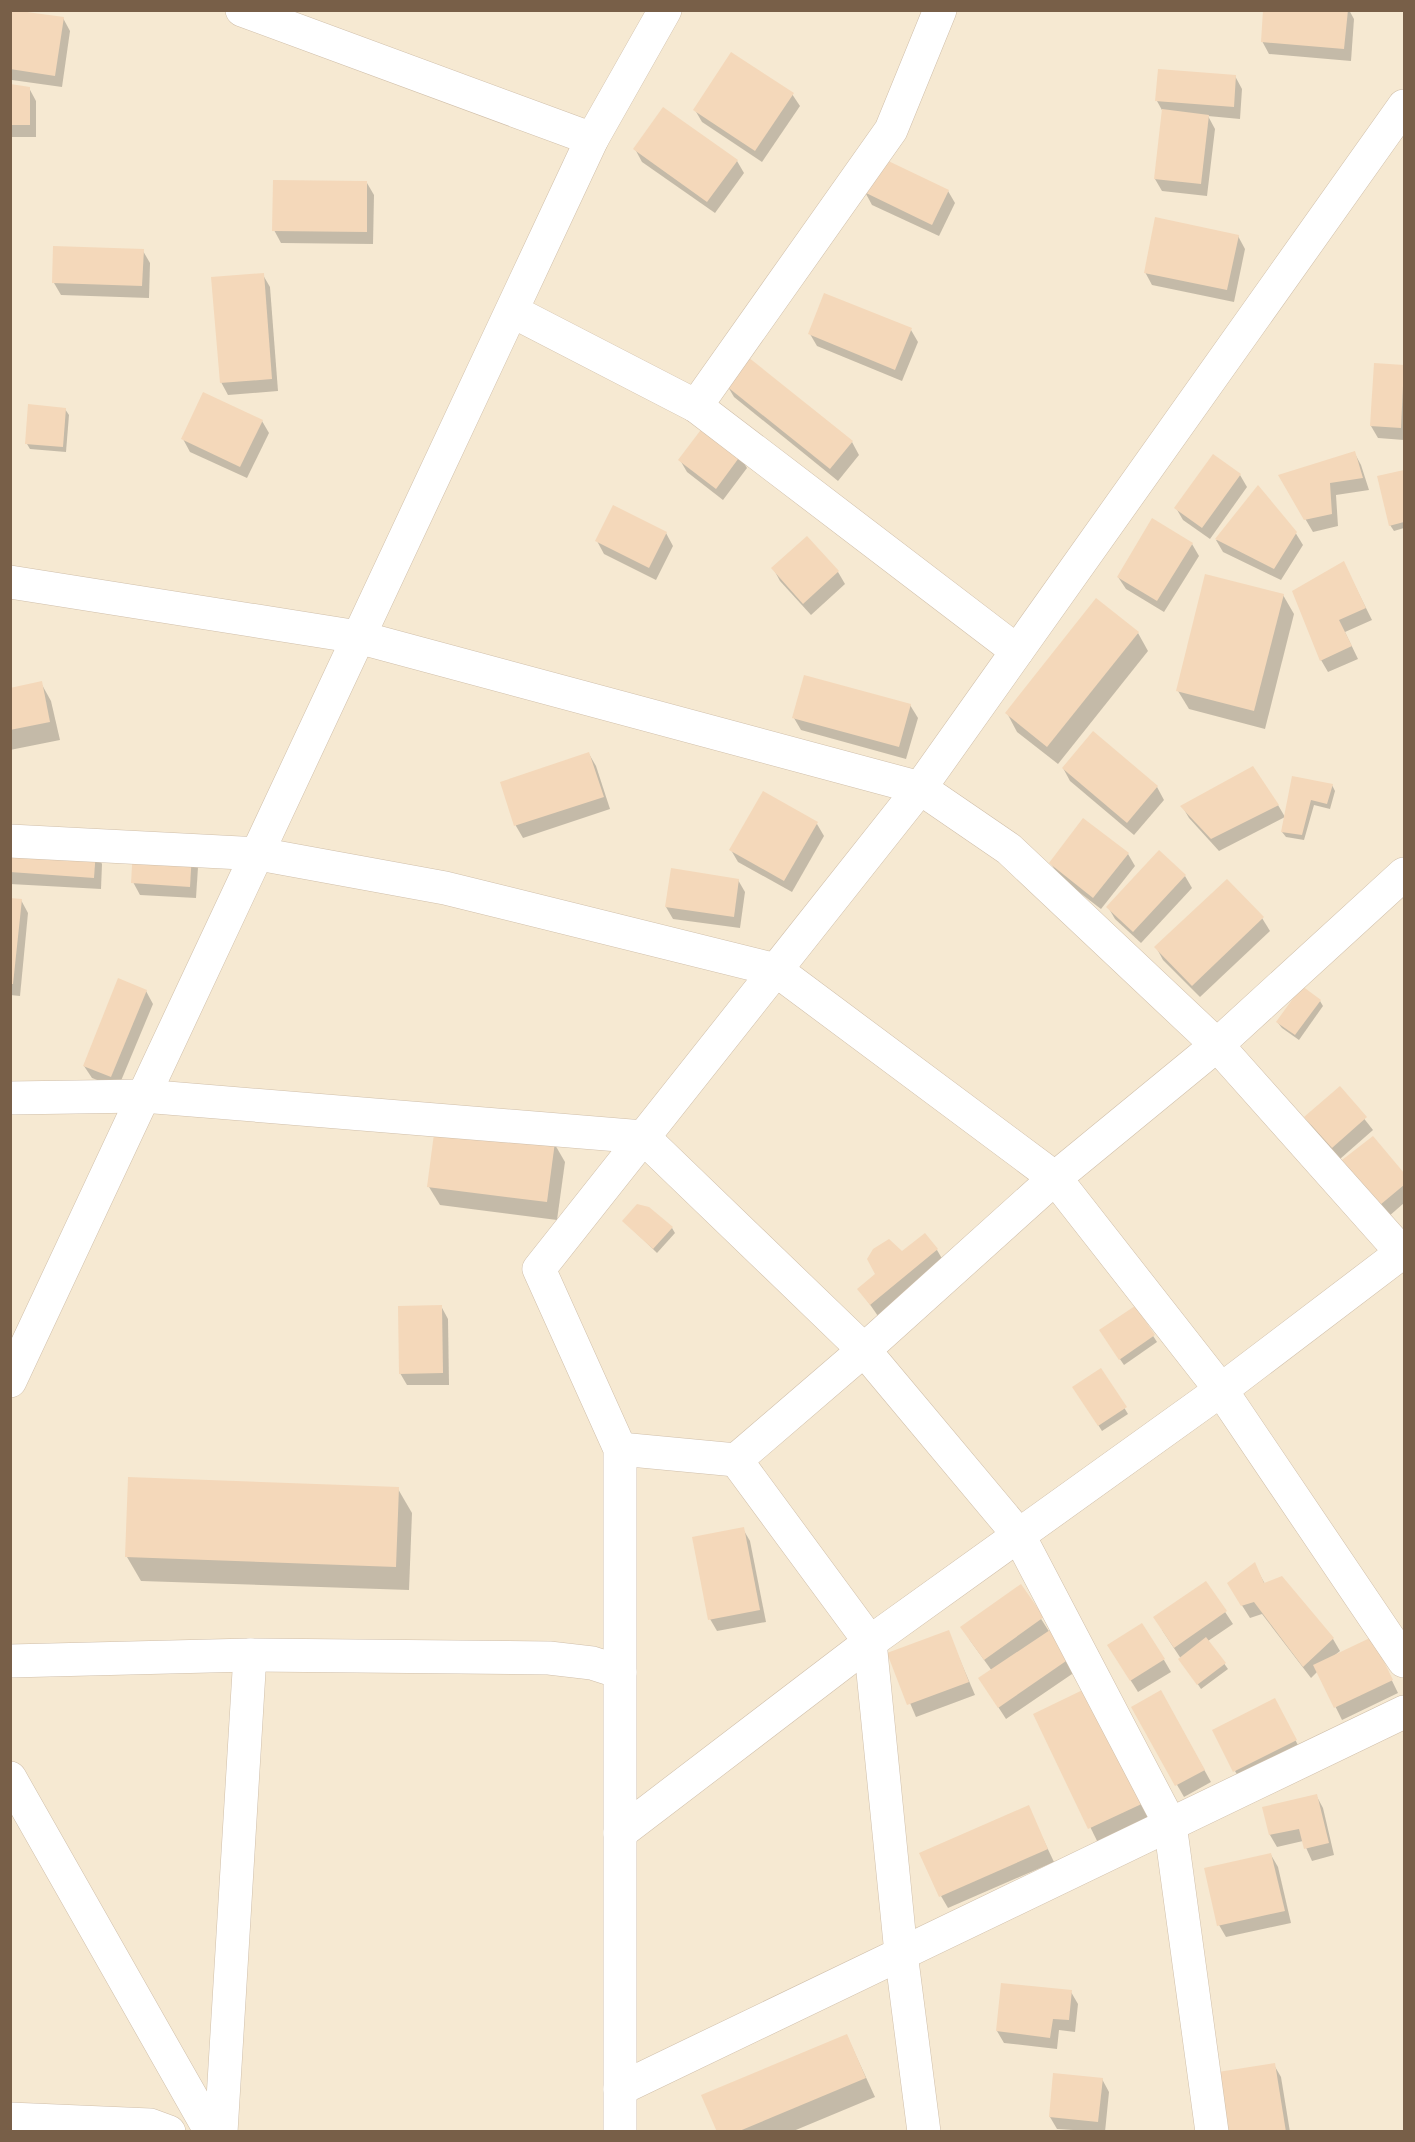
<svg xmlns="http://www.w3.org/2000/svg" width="1415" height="2142" viewBox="0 0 1415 2142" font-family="'Alegreya Sans',sans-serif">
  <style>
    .residential { fill: #f6e9d2 }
    .shadow { fill: #0003 }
    .building { fill: #f4d8ba }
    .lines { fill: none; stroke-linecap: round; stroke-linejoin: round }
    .minor-casing { stroke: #d0bfaa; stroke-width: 34 }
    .tertiary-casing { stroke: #d0bfaa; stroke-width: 34 }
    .minor { stroke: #fff; stroke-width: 33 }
    .tertiary { stroke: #fff; stroke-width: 33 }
  </style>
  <rect width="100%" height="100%" fill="#fdf7e4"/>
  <rect class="residential" x="11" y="11" width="1393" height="2120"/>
  <g class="shadow">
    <polygon points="1265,10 1349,10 1354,19 1351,61 1269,54 1262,41"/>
    <polygon points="14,11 63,18 70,31 62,87 12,80 10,33"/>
    <polygon points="1235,76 1242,89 1240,119 1208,116 1215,129 1207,196 1162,191 1155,179 1163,112 1157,101"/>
    <polygon points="10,85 29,88 36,101 36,137 10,137"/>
    <polygon points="792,94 800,106 762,162 702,122 695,110"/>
    <polygon points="635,149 737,161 744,173 715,213 642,162"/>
    <polygon points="367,183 374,195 373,244 281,243 274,230"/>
    <polygon points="948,191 955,203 939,236 872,205 865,192"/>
    <polygon points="1238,236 1245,249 1234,302 1152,285 1145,272"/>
    <polygon points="143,251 150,263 149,298 61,295 54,283"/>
    <polygon points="263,275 270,287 278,391 228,395 221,382"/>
    <polygon points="911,330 918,342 902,381 817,346 810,334"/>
    <polygon points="748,359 852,442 859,455 838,481 734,397 727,385"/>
    <polygon points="1404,366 1404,440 1378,438 1371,426"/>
    <polygon points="65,409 69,415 66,452 30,449 27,444"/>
    <polygon points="262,421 269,433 247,478 190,452 183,439"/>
    <polygon points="1354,452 1361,465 1369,490 1336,495 1338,526 1313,532 1280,476"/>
    <polygon points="740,456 747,468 723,500 687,472 680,460"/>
    <polygon points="1213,456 1240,475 1247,487 1210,539 1183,520 1176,508"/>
    <polygon points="1403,471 1404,528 1394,531 1390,525"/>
    <polygon points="1295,532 1303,545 1281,580 1223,552 1216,540"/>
    <polygon points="666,533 673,546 656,580 604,554 597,541"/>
    <polygon points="807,538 838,572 845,584 811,615 780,581 773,568"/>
    <polygon points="1192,544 1199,556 1164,612 1126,589 1118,577"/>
    <polygon points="1344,564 1372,620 1345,632 1358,659 1328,672 1321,660"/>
    <polygon points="1283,595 1294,614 1265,729 1189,709 1178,691"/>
    <polygon points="1138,633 1148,651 1058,764 1017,732 1007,713"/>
    <polygon points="41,683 51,701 60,740 10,750 10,689"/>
    <polygon points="910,705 918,718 906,759 801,730 794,718"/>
    <polygon points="589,754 596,766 610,809 523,838 516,826 502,783"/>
    <polygon points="1063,768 1157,787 1164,800 1134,835 1070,781"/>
    <polygon points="1294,777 1332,785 1335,791 1330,809 1314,805 1304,840 1286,837 1282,832"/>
    <polygon points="1278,805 1285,817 1219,851 1189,818 1182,806"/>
    <polygon points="817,824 824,836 792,892 738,862 731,850"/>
    <polygon points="10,846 95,852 102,864 101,889 10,884"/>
    <polygon points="134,851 198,867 196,898 140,895 133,882"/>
    <polygon points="1128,854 1135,866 1101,909 1058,876 1051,863"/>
    <polygon points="1185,876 1192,888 1141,943 1115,919 1108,907"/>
    <polygon points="738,880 745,892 740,928 673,919 666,907"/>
    <polygon points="10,900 21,900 28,913 20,996 10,995"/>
    <polygon points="1262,918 1270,931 1200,997 1163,960 1156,947"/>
    <polygon points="146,991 153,1004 118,1088 92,1078 84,1066"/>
    <polygon points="1320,1001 1323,1006 1299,1040 1282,1028 1278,1023"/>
    <polygon points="1340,1088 1373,1130 1340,1159 1313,1129 1306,1117"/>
    <polygon points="1373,1138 1404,1175 1404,1203 1388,1217 1344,1161"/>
    <polygon points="554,1143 565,1162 557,1220 440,1205 429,1187"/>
    <polygon points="624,1221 672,1228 675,1233 657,1253"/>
    <polygon points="937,1250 944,1262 878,1316 859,1289 901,1253"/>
    <polygon points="441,1306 448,1319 449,1385 407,1385 400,1373"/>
    <polygon points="1135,1308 1157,1342 1124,1365 1104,1336"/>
    <polygon points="1101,1370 1128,1414 1102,1431 1074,1387"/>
    <polygon points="398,1489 412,1513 409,1590 141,1581 127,1557"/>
    <polygon points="743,1529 750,1541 766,1622 717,1631 710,1619"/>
    <polygon points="1254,1564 1265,1584 1333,1639 1340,1651 1335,1655 1378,1652 1398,1693 1342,1720 1318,1671 1311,1678 1262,1614 1250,1618 1236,1596"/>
    <polygon points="1206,1583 1233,1624 1208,1641 1228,1669 1201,1689 1162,1630"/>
    <polygon points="1020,1586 1075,1672 1006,1719 980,1679 992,1671 969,1639"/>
    <polygon points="948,1632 975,1695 916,1717 889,1654"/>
    <polygon points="1116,1657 1164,1660 1171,1672 1138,1692"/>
    <polygon points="1092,1687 1158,1820 1100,1847 1035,1714"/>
    <polygon points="1161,1692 1211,1782 1184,1797 1133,1708"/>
    <polygon points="1281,1712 1302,1753 1242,1783 1235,1771"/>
    <polygon points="1316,1795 1323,1808 1334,1855 1312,1861 1303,1841 1277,1847 1270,1835 1264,1808"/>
    <polygon points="1028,1807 1054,1862 948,1908 941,1896"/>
    <polygon points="1271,1855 1278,1867 1291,1923 1226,1937 1219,1925"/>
    <polygon points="1071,1992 1078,2004 1075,2032 1059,2030 1057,2049 1004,2043 997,2031"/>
    <polygon points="847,2036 875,2097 791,2132 719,2132"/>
    <polygon points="1274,2065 1281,2077 1290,2132 1229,2132"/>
    <polygon points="1054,2075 1102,2079 1109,2092 1105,2132 1057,2129 1050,2117"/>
  </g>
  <g class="building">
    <polygon points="12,10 64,17 55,76 10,69"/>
    <polygon points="1263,10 1348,10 1344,49 1261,42"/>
    <polygon points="731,52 794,93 755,151 693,110"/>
    <polygon points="1158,69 1236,75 1234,107 1155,101"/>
    <polygon points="10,84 30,87 30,125 10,125"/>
    <polygon points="663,107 738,160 707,202 633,149"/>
    <polygon points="1162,109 1209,115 1201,184 1154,179"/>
    <polygon points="880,157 949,190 932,225 864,192"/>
    <polygon points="273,180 367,181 367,232 272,231"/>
    <polygon points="1155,217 1239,235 1227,290 1144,273"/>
    <polygon points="53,246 144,249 142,286 52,283"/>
    <polygon points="264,273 272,379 220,383 211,277"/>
    <polygon points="824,293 912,328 895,370 808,334"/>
    <polygon points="748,357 853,441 830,469 725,385"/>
    <polygon points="1374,363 1404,365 1401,428 1370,426"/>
    <polygon points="203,392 263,420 240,467 181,439"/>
    <polygon points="28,404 66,408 63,447 25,444"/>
    <polygon points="703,427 741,455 716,489 678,460"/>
    <polygon points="1355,451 1363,478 1330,483 1332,514 1304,520 1278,475"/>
    <polygon points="1213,454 1241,474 1202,528 1174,508"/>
    <polygon points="1404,470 1404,522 1389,526 1377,476"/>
    <polygon points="1258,485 1297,532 1274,569 1215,539"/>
    <polygon points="613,505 667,532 649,568 595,541"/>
    <polygon points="1152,518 1193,543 1157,601 1117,577"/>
    <polygon points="807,536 839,571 803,604 771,568"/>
    <polygon points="1344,561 1366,608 1339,620 1352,646 1320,661 1292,591"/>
    <polygon points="1205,574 1284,594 1254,711 1176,691"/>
    <polygon points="1096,598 1139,632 1047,747 1005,713"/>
    <polygon points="804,675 911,704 899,747 792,718"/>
    <polygon points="42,681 50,722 10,730 10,688"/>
    <polygon points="1093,731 1158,786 1127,823 1062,768"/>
    <polygon points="589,752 604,797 514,826 500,782"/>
    <polygon points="1253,766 1279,805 1211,839 1180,806"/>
    <polygon points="1292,776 1333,784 1327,804 1311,800 1302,835 1281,832"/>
    <polygon points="763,791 818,822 784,881 729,850"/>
    <polygon points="1083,818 1129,853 1093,898 1049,863"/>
    <polygon points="10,845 96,850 94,878 10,872"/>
    <polygon points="133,849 192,853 190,887 131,883"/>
    <polygon points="1159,850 1186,875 1133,932 1106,907"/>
    <polygon points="671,868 739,879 734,917 665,907"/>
    <polygon points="1227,879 1264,917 1192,986 1154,947"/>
    <polygon points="10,898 22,899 13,984 10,984"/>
    <polygon points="118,978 147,990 111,1077 83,1066"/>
    <polygon points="1302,986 1321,1000 1295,1035 1276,1022"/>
    <polygon points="1340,1086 1367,1117 1332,1148 1304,1117"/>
    <polygon points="435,1126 555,1142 547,1202 427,1187"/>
    <polygon points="1373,1136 1404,1173 1404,1185 1380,1205 1342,1160"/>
    <polygon points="637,1204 649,1207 673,1227 653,1249 622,1221"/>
    <polygon points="925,1233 938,1249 870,1305 857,1289 875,1274 867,1259 873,1249 889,1239 902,1251"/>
    <polygon points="442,1305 443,1373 399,1374 398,1306"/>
    <polygon points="1135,1306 1155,1335 1119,1360 1099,1330"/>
    <polygon points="1101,1368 1127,1407 1098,1426 1072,1387"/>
    <polygon points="128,1477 399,1487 396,1567 125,1557"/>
    <polygon points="744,1527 760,1610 708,1620 692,1537"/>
    <polygon points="1255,1562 1264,1583 1282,1576 1334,1638 1303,1667 1254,1602 1241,1606 1227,1583"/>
    <polygon points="1206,1581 1227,1611 1174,1648 1153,1617"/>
    <polygon points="1021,1584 1044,1617 984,1660 960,1627"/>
    <polygon points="1142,1623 1165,1659 1130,1681 1107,1645"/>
    <polygon points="949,1630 969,1682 907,1705 887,1653"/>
    <polygon points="1050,1630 1069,1659 998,1708 978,1678"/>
    <polygon points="1206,1637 1226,1663 1197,1685 1178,1659"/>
    <polygon points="1372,1637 1393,1680 1334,1708 1313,1665"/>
    <polygon points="1093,1685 1148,1801 1088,1829 1033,1714"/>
    <polygon points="1161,1690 1205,1770 1175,1786 1131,1707"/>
    <polygon points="1275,1698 1297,1740 1233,1772 1212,1730"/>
    <polygon points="1317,1794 1329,1843 1304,1849 1299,1829 1269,1835 1262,1807"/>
    <polygon points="1029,1805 1048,1849 939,1897 919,1853"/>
    <polygon points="1271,1853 1285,1911 1217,1926 1204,1868"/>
    <polygon points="1001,1983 1072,1990 1069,2020 1053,2019 1050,2038 996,2031"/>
    <polygon points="847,2034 866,2078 737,2132 717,2132 701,2095"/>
    <polygon points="1275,2063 1286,2132 1227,2132 1218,2072"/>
    <polygon points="1053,2073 1103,2078 1098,2122 1049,2117"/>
  </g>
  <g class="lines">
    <defs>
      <g id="minor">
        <polyline points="242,10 592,139"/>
        <polyline points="512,311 696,406 1017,651"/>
        <polyline points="696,406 891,130 940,10"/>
        <polyline points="10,582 358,637 920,788 1009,849 1217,1045 1404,1255"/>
        <polyline points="10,841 259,854 445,888 776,970 1055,1178 1221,1390 1404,1661"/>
        <polyline points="10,1098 143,1096 643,1137 864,1350 1018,1534 1170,1824 1212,2132"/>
        <polyline points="10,1381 592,139 665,10"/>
        <polyline points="620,1449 736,1460 864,1350 1055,1178 1217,1045 1404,874"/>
        <polyline points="736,1460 870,1642 901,1953 924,2132"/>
        <polyline points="620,1672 620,1449 539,1269 920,788 1404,106"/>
        <polyline points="10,1778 211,2132"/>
        <polyline points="620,1833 870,1642 1221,1390 1404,1251"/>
        <polyline points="620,2089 1404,1712"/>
        <polyline points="10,2119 150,2125 169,2132"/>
        <polyline points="221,2132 250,1655"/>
      </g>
      <polyline id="tertiary" points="10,1661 250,1655 549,1658 592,1663 620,1672 620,2132"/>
    </defs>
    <use href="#minor" class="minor-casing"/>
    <use href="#tertiary" class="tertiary-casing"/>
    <use href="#minor" class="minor"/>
    <use href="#tertiary" class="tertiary"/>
  </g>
  <rect width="1415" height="2142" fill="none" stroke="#785f48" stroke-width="24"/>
</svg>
